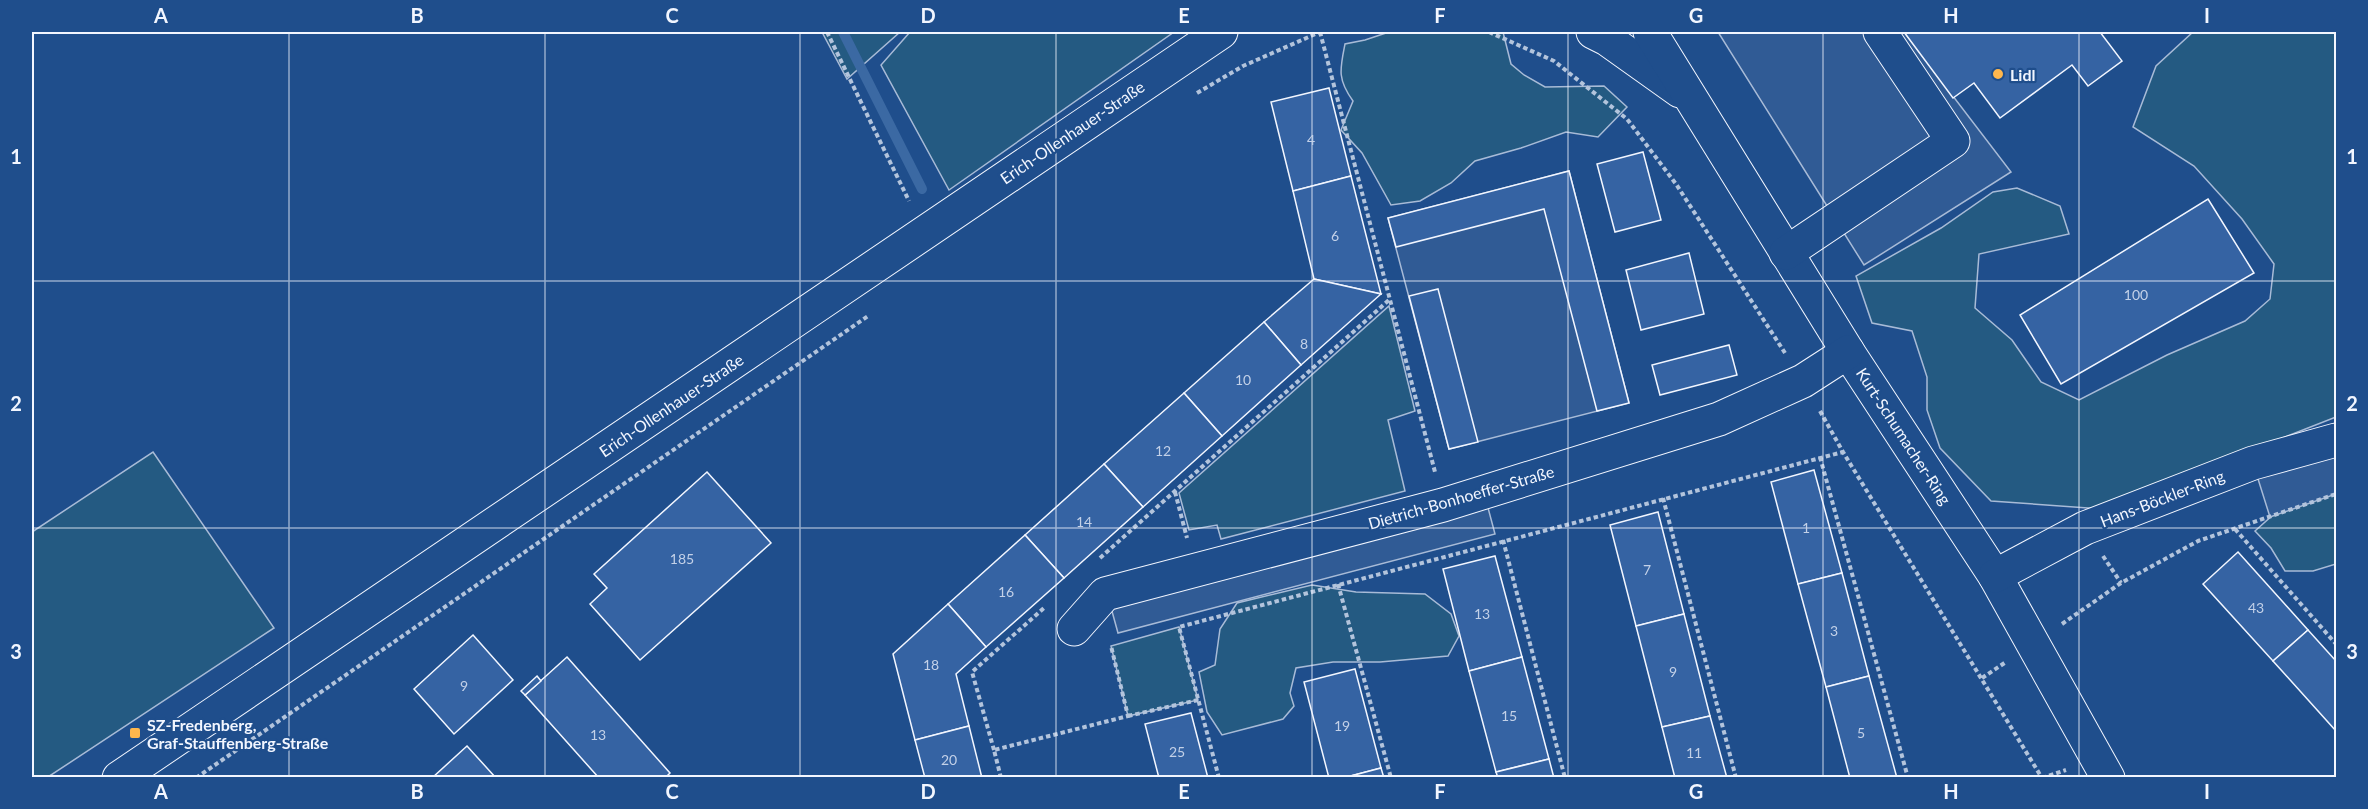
<svg xmlns="http://www.w3.org/2000/svg" width="2368" height="809" viewBox="0 0 2368 809" font-family="Lato,sans-serif">
  <style>
    .green { fill: #245a82; stroke: #a8bbd7; stroke-width: 1.5 }
    .parking { fill: #305b95; stroke: #a8bbd7; stroke-width: 1.5 }
    .lines { fill: none; stroke-linecap: round; stroke-linejoin: round }
    .stream { stroke: #3b69a3; stroke-width: 10 }
    .building { fill: #3563a3; stroke: #f2f6ff; stroke-width: 1.5 }
    .minor-casing { stroke: #f2f6ff; stroke-width: 35 }
    .path { stroke: #b3c4dc; stroke-width: 4; stroke-dasharray: 4.5 3; stroke-linecap: butt }
    .minor { stroke: #1f4e8c; stroke-width: 33 }
    .grid { fill: none; stroke: #f2f6ff; stroke-width: 1.5; stroke-opacity: 0.55 }
    .poi-dot { fill: #ffb74d; stroke: #1f4e8c; stroke-width: 2 }
    .labels { text-anchor: middle; dominant-baseline: central; stroke-width: 4.5; stroke-linejoin: round; paint-order: stroke }
    .number-label { font-size: 14px; fill: #c3d1e8 }
    .poi-label { font-size: 16px; font-weight: bold; fill: #f2f6ff; stroke: #1f4e8c; text-anchor: start }
    .street-label { font-size: 16px; fill: #f2f6ff; stroke: #1f4e8c }
    .neatline { fill: none; stroke: #f2f6ff; stroke-width: 2 }
    .grid-label { font-size: 20px; text-anchor: middle; font-weight: bold; fill: #f2f6ff }
  </style>
  <rect width="100%" height="100%" fill="#1f4e8c"/>
  <g class="green">
    <polygon points="822,32 900,32 847,79"/>
    <polygon points="910,32 1174,32 949,190 881,65"/>
    <path d="M1389,32H1503L1511,64L1524,75L1545,87L1604,86L1627,107L1598,137L1566,132L1521,148L1475,161L1451,183L1420,201L1391,205L1362,153L1341,130L1353,101C1337,79 1340,69 1345,44L1365,40Z"/>
    <polygon points="2193,32 2336,32 2336,417 2102,509 1991,501 1940,448 1927,410 1927,377 1912,331 1872,323 1856,276 1941,228 1993,192 2017,188 2060,206 2069,234 1979,254 1975,308 2012,340 2041,382 2079,400 2167,355 2245,321 2270,299 2274,264 2242,219 2194,166 2133,127 2156,66"/>
    <polygon points="1389,306 1415,411 1388,420 1405,491 1221,539 1217,525 1189,530 1179,493"/>
    <polygon points="153,452 274,628 48,777 32,777 32,532"/>
    <polygon points="2336,492 2336,564 2313,571 2285,571 2271,548 2255,531 2284,505"/>
    <polygon points="1312,585 1356,592 1425,594 1451,614 1459,636 1448,656 1380,662 1333,662 1296,668 1290,693 1294,706 1283,719 1222,735 1207,712 1199,672 1215,665 1220,629 1237,603"/>
    <polygon points="1179,627 1198,700 1128,716 1111,646"/>
  </g>
  <g class="parking">
    <polygon points="1718,32 1904,32 2011,172 1864,265"/>
    <polygon points="1569,171 1629,403 1449,449 1388,218"/>
    <polygon points="2336,440 2336,494 2270,517 2253,463"/>
    <polygon points="1487,504 1495,534 1118,633 1110,604"/>
  </g>
  <g class="lines">
    <polyline class="stream" points="843,32 922,189"/>
  </g>
  <g class="building">
    <polygon points="1904,32 2100,32 2122,61 2088,86 2072,65 2000,118 1974,83 1953,98"/>
    <polygon points="1329,88 1351,176 1293,191 1271,102"/>
    <polygon points="1643,152 1661,220 1615,232 1597,164"/>
    <polygon points="1569,171 1629,403 1597,411 1544,209 1396,247 1388,218"/>
    <polygon points="1351,176 1381,294 1314,279 1293,191"/>
    <polygon points="2208,199 2254,273 2061,384 2020,315"/>
    <polygon points="1689,253 1704,314 1641,330 1626,270"/>
    <polygon points="1314,279 1381,294 1301,365 1264,322"/>
    <polygon points="1438,289 1478,442 1449,449 1409,296"/>
    <polygon points="1264,322 1301,365 1222,436 1184,393"/>
    <polygon points="1729,345 1737,375 1660,395 1652,365"/>
    <polygon points="1184,393 1222,436 1143,507 1104,464"/>
    <polygon points="1104,464 1143,507 1064,578 1025,535"/>
    <polygon points="1814,470 1842,573 1798,584 1771,482"/>
    <polygon points="707,472 771,543 640,660 590,604 607,588 594,574"/>
    <polygon points="1658,512 1684,614 1636,626 1610,525"/>
    <polygon points="1025,535 1064,578 986,647 948,604"/>
    <polygon points="2238,552 2308,630 2273,661 2203,584"/>
    <polygon points="1495,556 1522,657 1469,671 1443,569"/>
    <polygon points="1842,573 1869,676 1826,687 1798,584"/>
    <polygon points="948,604 986,647 956,674 969,726 915,740 893,654"/>
    <polygon points="1684,614 1710,716 1662,727 1636,626"/>
    <polygon points="2308,630 2336,661 2336,731 2273,661"/>
    <polygon points="473,635 513,680 454,734 414,689"/>
    <polygon points="567,657 670,773 665,778 599,778 525,695"/>
    <polygon points="1522,657 1549,759 1496,772 1469,671"/>
    <polygon points="1355,669 1381,768 1343,778 1329,778 1304,682"/>
    <polygon points="537,676 541,681 525,695 521,691"/>
    <polygon points="1869,676 1897,778 1850,778 1826,687"/>
    <polygon points="1191,713 1208,778 1159,778 1145,724"/>
    <polygon points="1710,716 1727,778 1675,778 1662,727"/>
    <polygon points="969,726 982,778 925,778 915,740"/>
    <polygon points="467,746 496,778 432,778"/>
    <polygon points="1549,759 1554,778 1498,778 1496,772"/>
    <polygon points="1381,768 1384,778 1343,778"/>
  </g>
  <g class="lines">
    <defs>
      <g id="minor">
        <polyline points="1593,32 1607,39 1680,91"/>
        <polyline points="1650,32 1848,352 1995,576 2108,778"/>
        <polyline points="1786,253 1953,141 1880,32"/>
        <polyline points="1995,576 2085,528 2253,463 2336,440"/>
        <polyline points="1074,629 1105,594 1443,505 1719,419 1803,381 1848,352"/>
        <polyline points="119,778 1221,32"/>
      </g>
    </defs>
    <use href="#minor" class="minor-casing"/>
    <g class="path">
      <polyline points="827,32 909,201"/>
      <polyline points="1320,32 1435,472"/>
      <polyline points="1489,32 1554,61 1627,119 1676,184 1785,353"/>
      <polyline points="1197,93 1243,66 1320,32"/>
      <polyline points="1820,411 1843,452 2042,778"/>
      <polyline points="1820,457 1908,778"/>
      <polyline points="1175,492 1187,538"/>
      <polyline points="1663,498 1736,778"/>
      <polyline points="2235,529 2336,644"/>
      <polyline points="1503,540 1565,778"/>
      <polyline points="2103,556 2121,583"/>
      <polyline points="1100,558 1390,299"/>
      <polyline points="1338,584 1391,778"/>
      <polyline points="2062,624 2121,583 2198,541 2336,494"/>
      <polyline points="1982,678 2006,662"/>
      <polyline points="1128,716 1198,700"/>
      <polyline points="994,750 972,672 1045,607"/>
      <polyline points="196,778 868,316"/>
      <polyline points="1001,778 994,750 1128,716 1111,646"/>
      <polyline points="1219,778 1179,627 1843,452"/>
      <polyline points="2042,778 2066,770"/>
    </g>
    <use href="#minor" class="minor"/>
  </g>
  <path class="grid" d="M289,32V778M545,32V778M800,32V778M1056,32V778M1312,32V778M1568,32V778M1823,32V778M2079,32V778M32,281H2336M32,528H2336"/>
  <g class="poi-dot">
    <circle cx="1998" cy="74" r="6"/>
    <rect x="129" y="727" width="12" height="12" rx="3"/>
  </g>
  <g class="labels">
    <g class="number-label">
      <text x="1311" y="139">4</text>
      <text x="1335" y="235">6</text>
      <text x="2136" y="294">100</text>
      <text x="1304" y="343">8</text>
      <text x="1243" y="379">10</text>
      <text x="1163" y="450">12</text>
      <text x="1084" y="521">14</text>
      <text x="1806" y="527">1</text>
      <text x="682" y="558">185</text>
      <text x="1647" y="569">7</text>
      <text x="1006" y="591">16</text>
      <text x="2256" y="607">43</text>
      <text x="1482" y="613">13</text>
      <text x="1834" y="630">3</text>
      <text x="931" y="664">18</text>
      <text x="1673" y="671">9</text>
      <text x="464" y="685">9</text>
      <text x="1509" y="715">15</text>
      <text x="1342" y="725">19</text>
      <text x="1861" y="732">5</text>
      <text x="598" y="734">13</text>
      <text x="1177" y="751">25</text>
      <text x="1694" y="752">11</text>
      <text x="949" y="759">20</text>
    </g>
    <g class="poi-label">
      <text x="2010" y="74">Lidl</text>
      <text x="147" y="724">SZ-Fredenberg,<tspan x="147" dy="18">Graf-Stauffenberg-Straße</tspan></text>
    </g>
    <g class="street-label">
      <text transform="translate(1072 132) rotate(-34)">Erich-Ollenhauer-Straße</text>
      <text transform="translate(671 405) rotate(-34)">Erich-Ollenhauer-Straße</text>
      <text transform="translate(1904 436) rotate(57)">Kurt-Schumacher-Ring</text>
      <text transform="translate(1461 497) rotate(-16)">Dietrich-Bonhoeffer-Straße</text>
      <text transform="translate(2162 498) rotate(-21)">Hans-Böckler-Ring</text>
    </g>
  </g>
  <rect width="2368" height="809" fill="none" stroke="#1f4e8c" stroke-width="66"/>
  <rect x="33" y="33" width="2302" height="743" class="neatline"/>
  <g class="grid-label">
    <text x="161" y="23">A</text>
    <text x="417" y="23">B</text>
    <text x="672" y="23">C</text>
    <text x="928" y="23">D</text>
    <text x="1184" y="23">E</text>
    <text x="1440" y="23">F</text>
    <text x="1696" y="23">G</text>
    <text x="1951" y="23">H</text>
    <text x="2207" y="23">I</text>
    <text x="16" y="164">1</text>
    <text x="2352" y="164">1</text>
    <text x="16" y="411">2</text>
    <text x="2352" y="411">2</text>
    <text x="16" y="659">3</text>
    <text x="2352" y="659">3</text>
    <text x="161" y="799">A</text>
    <text x="417" y="799">B</text>
    <text x="672" y="799">C</text>
    <text x="928" y="799">D</text>
    <text x="1184" y="799">E</text>
    <text x="1440" y="799">F</text>
    <text x="1696" y="799">G</text>
    <text x="1951" y="799">H</text>
    <text x="2207" y="799">I</text>
  </g>
</svg>
